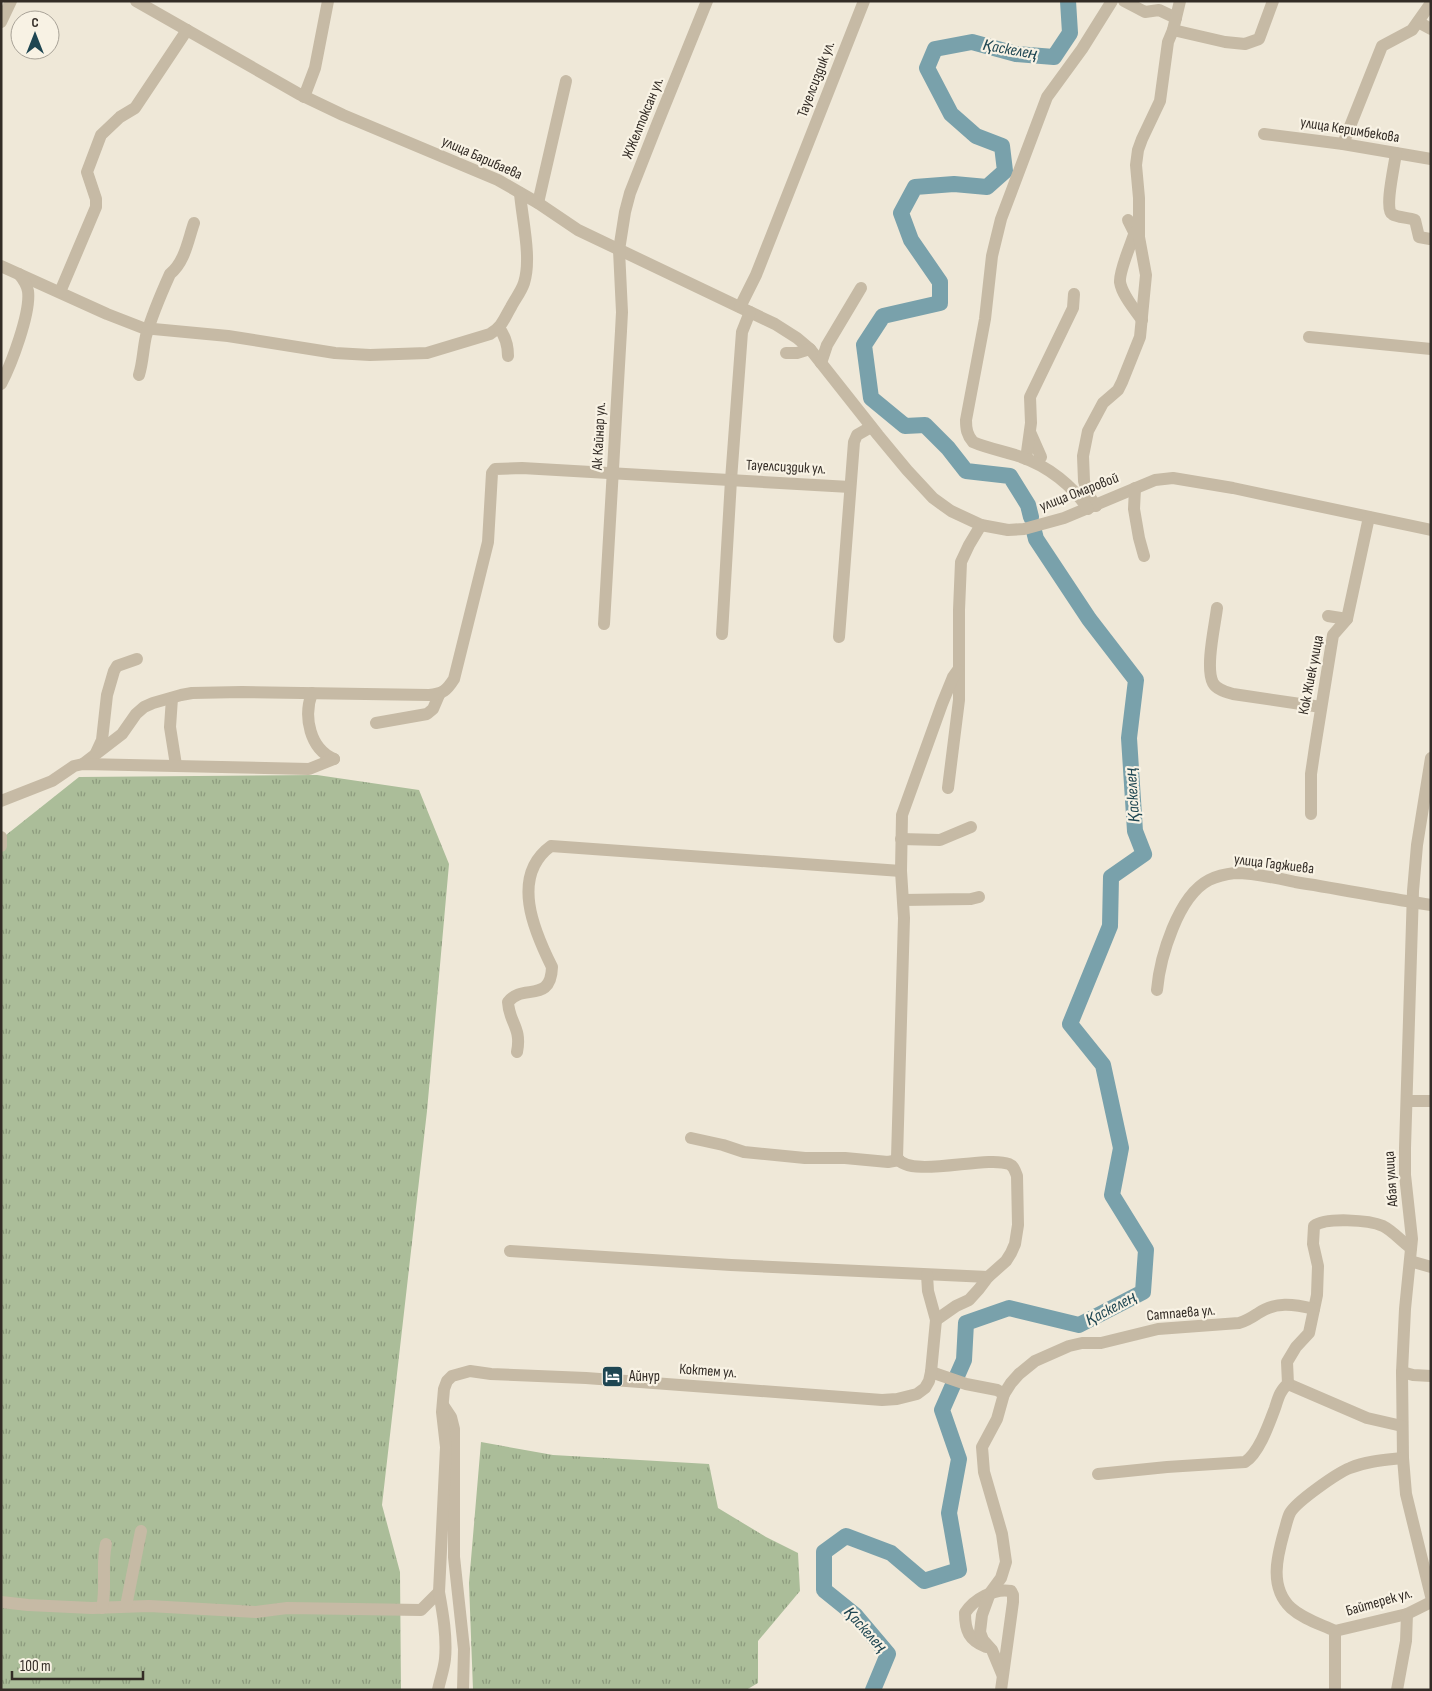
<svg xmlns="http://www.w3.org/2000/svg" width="1432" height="1691" viewBox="0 0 1432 1691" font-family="'Sofia Sans Condensed',sans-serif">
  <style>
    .grass { fill: url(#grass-tufts) }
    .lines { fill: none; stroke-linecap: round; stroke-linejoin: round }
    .river { stroke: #79a1ab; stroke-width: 16 }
    .minor { stroke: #c6baa5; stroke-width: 12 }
    .labels { text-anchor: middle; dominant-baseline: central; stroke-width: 4.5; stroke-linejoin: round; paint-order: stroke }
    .street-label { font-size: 15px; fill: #332c26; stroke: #f8f2e4 }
    .poi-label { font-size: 15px; fill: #332c26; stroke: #f8f2e4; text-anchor: start }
    .water-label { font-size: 16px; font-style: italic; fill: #1e4652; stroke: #f8f2e4 }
  </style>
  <defs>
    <pattern id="grass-tufts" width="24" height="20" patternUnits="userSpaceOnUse" patternTransform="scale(1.25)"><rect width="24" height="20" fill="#abbd99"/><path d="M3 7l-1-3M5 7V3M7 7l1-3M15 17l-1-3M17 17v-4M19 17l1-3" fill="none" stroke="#8c9a7d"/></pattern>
  </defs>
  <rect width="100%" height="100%" fill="#efe8d8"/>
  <g class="grass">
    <polygon points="317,775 419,790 449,864 427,1111 382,1505 400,1572 401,1690 1,1690 1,839 79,777"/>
    <polygon points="481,1442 553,1455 709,1464 718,1508 766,1537 798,1553 800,1591 758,1641 758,1683 746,1690 473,1690 469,1583"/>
  </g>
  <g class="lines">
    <g class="river">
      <polyline points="1031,517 1028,505 1010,476 966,471 948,448 925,425 905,426 871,398 864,345 883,316 940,303 940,282 911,240 901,213 915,187 954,184 987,187 1005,171 1002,146 976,136 951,114 927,68 935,49 972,42 1016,54 1054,57 1070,33 1068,1"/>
      <polyline points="873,1690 888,1654 855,1615 824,1590 824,1552 846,1536 891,1553 924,1581 959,1570 949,1513 959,1459 942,1410 964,1360 966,1323 1009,1308 1079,1325 1143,1292 1146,1250 1112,1195 1121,1148 1103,1065 1070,1024 1110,926 1111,877 1144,854 1135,831 1129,738 1136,680 1089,619 1036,539 1034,531"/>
    </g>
    <g class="minor">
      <polyline points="136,1 299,94 343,115 498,180 538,203 578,230 775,324 797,338 810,349 878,435 907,470 933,498 951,511 981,525 1008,530 1024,529 1064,518 1155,480 1173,478 1233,488 1431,530"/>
      <polyline points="1124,1 1145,12 1159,10 1176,18"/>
      <polyline points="1,22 11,1"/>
      <polyline points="1418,22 1431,29"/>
      <polyline points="1173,30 1225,42 1245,44 1259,39 1273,1"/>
      <polyline points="304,97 315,68 328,1"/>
      <polyline points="1264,134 1343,144 1431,159"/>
      <polyline points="1343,144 1382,46 1412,30 1431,3"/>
      <path d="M1396,153C1395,163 1384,210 1392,214C1398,218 1408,217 1415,220L1419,237L1430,239"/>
      <polyline points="538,203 566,81"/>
      <polyline points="1128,220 1133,230 1139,237"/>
      <path d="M1135,232C1131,244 1119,271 1120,282C1122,295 1135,310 1142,320"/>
      <path d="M1,266L107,314L143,328L228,336L335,353L370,355L427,353L490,334C502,327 504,319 511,307C515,299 521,292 524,283C532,258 522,219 520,193"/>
      <polyline points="60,292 96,207 96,199 87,172 101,135 120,117 135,108 187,30"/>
      <polyline points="740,307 756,275 864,1"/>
      <path d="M499,328C506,337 508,345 508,356"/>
      <polyline points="1309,337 1431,349"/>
      <polyline points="786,353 797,353 810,349"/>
      <polyline points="821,363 827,345 861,288"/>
      <path d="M139,375C143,362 143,349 146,336C152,315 161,294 170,274C185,262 188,240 194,223"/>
      <path d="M1,384C11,365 31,313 28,291C27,285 23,279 19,274"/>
      <polyline points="1030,432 1041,457"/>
      <polyline points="1026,459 1031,423 1030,397 1073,308 1074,294"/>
      <polyline points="1135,488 1134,509 1139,538 1144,556"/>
      <polyline points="1096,506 1088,494 1084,481 1083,456 1088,431 1103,403 1118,390 1122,382 1140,337 1146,275 1139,237 1139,198 1136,165 1138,150 1142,139 1160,101 1168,42 1173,30 1180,1"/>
      <path d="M1088,509C1073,486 1048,466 1021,457C1005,451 989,449 973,442C967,435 966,429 966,420L985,319L992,256L1001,219L1047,97L1082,49L1112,1"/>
      <path d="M1217,608C1215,625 1205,668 1213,683C1217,690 1226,692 1233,694L1321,707"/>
      <polyline points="1328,616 1347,619"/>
      <polyline points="604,624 621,331 622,312 619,250 625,212 630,193 656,127 707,1"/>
      <polyline points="722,634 731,480 742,332 750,312"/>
      <polyline points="839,637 854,442 857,435 871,427"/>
      <path d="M312,693C303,717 310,749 334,759"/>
      <polyline points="172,698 170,727 176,765"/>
      <polyline points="376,723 427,714 433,709 439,695"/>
      <polyline points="96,753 102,740 107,695 114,671 117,666 137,659"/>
      <polyline points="1431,758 1417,845 1413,891 1405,1148 1405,1175 1412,1239 1405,1309 1402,1372 1403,1458 1406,1494 1431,1596"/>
      <path d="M83,764L122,734L136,714L144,707L153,703L181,695L192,693L242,692L429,695C443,694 447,690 454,679L488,542L492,473L495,469L522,468L850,487"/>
      <polyline points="948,788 959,700 959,610 961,562 969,545 981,525"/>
      <polyline points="1,801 52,781 74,766 83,764 309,769 334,759"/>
      <polyline points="1311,814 1311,774 1315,747 1333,635 1347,619 1369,517"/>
      <polyline points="1,837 1,846"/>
      <polyline points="901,839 940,840 971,827"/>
      <polyline points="903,900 971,899 979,897"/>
      <path d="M1157,990C1160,957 1178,896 1209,880C1217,876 1226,874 1235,873C1255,873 1276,878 1295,882C1340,889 1385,898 1431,905"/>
      <path d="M517,1052C522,1027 509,1023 508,1002C522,983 551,1004 552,967C534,931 510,876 551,846L901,871"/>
      <polyline points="1407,1101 1431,1101"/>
      <polyline points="691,1138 723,1145 744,1152 805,1158 845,1158 888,1162 899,1160"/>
      <polyline points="510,1251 731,1265 988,1277"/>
      <polyline points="1410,1261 1431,1267"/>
      <path d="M936,1320L956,1306L969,1300L979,1289L988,1277L1006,1261L1011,1253L1015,1244L1018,1225L1017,1176C1015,1171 1014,1166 1009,1164C986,1155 910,1179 897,1158L904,918L901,871L902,815L942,704L953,677L958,670"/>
      <polyline points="931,1372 966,1384 997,1390 1004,1394"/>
      <polyline points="1402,1372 1413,1375 1431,1376"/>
      <path d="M1288,1384L1287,1362L1296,1347L1309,1333L1317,1295L1318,1266L1313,1244L1314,1226C1326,1217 1369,1220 1383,1226C1393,1231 1402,1242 1411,1248"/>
      <polyline points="1288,1384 1367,1418 1402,1426"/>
      <polyline points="443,1405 451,1417 454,1429 454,1557 464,1649 463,1690"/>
      <path d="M1098,1474L1167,1467L1245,1462C1259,1453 1269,1424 1275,1408C1278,1399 1280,1390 1288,1384"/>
      <polyline points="1,1602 28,1605 92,1608 149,1606 256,1612 287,1608 421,1610 439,1592"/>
      <polyline points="126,1606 141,1531"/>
      <path d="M102,1608C107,1587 101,1565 106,1544"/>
      <path d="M1335,1631C1320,1624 1303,1619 1291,1608C1269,1587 1277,1557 1284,1532C1286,1526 1287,1519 1290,1513C1296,1502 1337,1473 1350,1468C1367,1461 1385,1460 1403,1458"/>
      <polyline points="1335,1631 1407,1614 1431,1602"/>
      <polyline points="1335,1631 1335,1690"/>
      <path d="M986,1647C969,1640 965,1631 965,1613C974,1599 994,1588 1011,1591L1013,1595V1602L1001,1690"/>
      <path d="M1002,1674L992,1650L983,1640L980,1632L982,1615L990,1593L1001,1578L1006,1562L1002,1534L984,1472L982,1447L997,1419L1004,1394L1011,1383L1019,1374L1035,1361L1069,1346L1082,1343H1101L1158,1329L1239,1323C1246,1321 1251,1318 1257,1314C1275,1301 1294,1304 1314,1309"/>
      <path d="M438,1690C440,1680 444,1669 445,1659C447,1637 443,1614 439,1592L446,1447L442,1412L444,1389L447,1381L452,1376L470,1371L491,1374L586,1378L882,1400L897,1399L917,1394L925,1388L929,1381L931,1372L936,1320L928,1291L927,1275"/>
      <polyline points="1397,1690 1406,1641 1407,1614"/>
    </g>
  </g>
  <defs>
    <symbol id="hotel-square" viewBox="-11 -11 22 22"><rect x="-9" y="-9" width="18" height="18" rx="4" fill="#1e4652" stroke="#f8f2e4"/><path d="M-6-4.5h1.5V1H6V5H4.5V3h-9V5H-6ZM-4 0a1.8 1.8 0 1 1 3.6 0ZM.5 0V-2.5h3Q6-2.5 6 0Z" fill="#fff"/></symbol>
  </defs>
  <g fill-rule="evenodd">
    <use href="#hotel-square" x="600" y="1364" width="25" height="25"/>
  </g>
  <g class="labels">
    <g class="street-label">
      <text transform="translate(816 79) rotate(-69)">Тауелсиздик ул.</text>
      <text transform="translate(643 118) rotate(-68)">ЖЖелтоксан ул.</text>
      <text transform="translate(1350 130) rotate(9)">улица Керимбекова</text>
      <text transform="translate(482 158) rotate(24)">улица Барибаева</text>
      <text transform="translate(599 436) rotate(-87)">Ак Кайнар ул.</text>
      <text transform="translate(786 467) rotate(3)">Тауелсиздик ул.</text>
      <text transform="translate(1079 492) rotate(-21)">улица Омаровой</text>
      <text transform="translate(1311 675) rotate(-79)">Кок Жиек улица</text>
      <text transform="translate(1274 864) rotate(7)">улица Гаджиева</text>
      <text transform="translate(1391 1179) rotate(-94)">Абая улица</text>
      <text transform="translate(1181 1313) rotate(-5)">Сатпаева ул.</text>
      <text transform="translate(708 1371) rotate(4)">Коктем ул.</text>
      <text transform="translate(1379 1602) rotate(-16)">Байтерек ул.</text>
    </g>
    <g class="poi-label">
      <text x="629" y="1376">Айнур</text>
    </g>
    <g class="water-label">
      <text transform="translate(1010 50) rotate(10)">Қаскелең</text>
      <text transform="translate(1133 795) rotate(-94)">Қаскелең</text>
      <text transform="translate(1111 1309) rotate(-28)">Қаскелең</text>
      <text transform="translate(865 1630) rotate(48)">Қаскелең</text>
    </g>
  </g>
  <rect width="1432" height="1691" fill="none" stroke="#332c26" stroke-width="5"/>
  <g transform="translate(35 35)"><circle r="24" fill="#f8f2e4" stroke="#a9a398"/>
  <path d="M0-4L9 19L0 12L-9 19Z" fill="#1e4652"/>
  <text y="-8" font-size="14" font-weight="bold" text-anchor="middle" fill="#332c26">С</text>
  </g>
  <path d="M12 1671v8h131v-8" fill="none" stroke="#332c26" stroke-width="2.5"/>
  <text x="20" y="1671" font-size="15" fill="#332c26" stroke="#f8f2e4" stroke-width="4" paint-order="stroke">100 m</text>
</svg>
